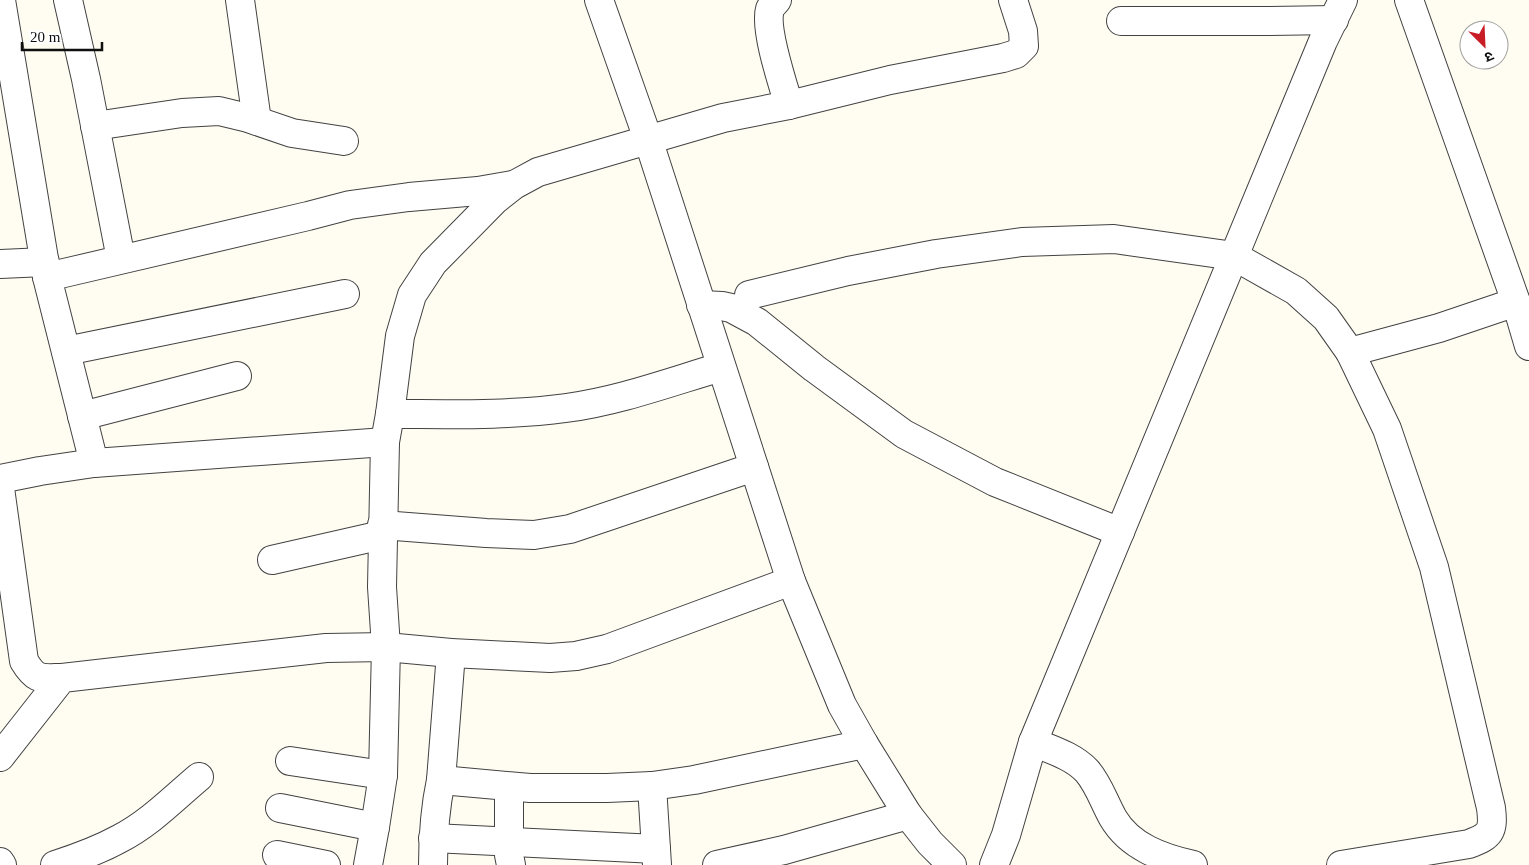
<svg xmlns="http://www.w3.org/2000/svg" width="1529" height="865" viewBox="0 0 1529 865" font-family="'Times New Roman','Noto Sans Devanagari',serif">
  <style>
    .lines { fill: none; stroke-linecap: round; stroke-linejoin: round }
    .minor-casing { stroke: #424242; stroke-width: 30 }
    .minor { stroke: #fff; stroke-width: 28 }
  </style>
  <rect width="100%" height="100%" fill="#fffcf1"/>
  <g class="lines">
    <defs>
      <g id="minor">
        <polyline points="1,0 47,277 94,463"/>
        <polyline points="68,0 86,79 121,259"/>
        <polyline points="240,0 257,121"/>
        <polyline points="599,0 648,139 791,581 842,705 864,744 908,815 930,843 952,865"/>
        <path d="M777,0C775,3 771,6 770,9C764,28 783,85 789,105"/>
        <polyline points="1409,0 1516,302 1529,346"/>
        <polyline points="1121,21 1266,21 1334,20"/>
        <polyline points="95,126 182,113 219,111 248,118 292,133 344,141"/>
        <polyline points="0,264 45,262"/>
        <polyline points="47,277 308,216 350,205 409,197 478,191 513,185"/>
        <path d="M749,295L848,271L936,254L1022,242L1114,239L1234,256L1296,291L1326,318L1350,352L1387,429L1434,567L1491,808C1494,832 1490,836 1469,844L1341,865"/>
        <polyline points="701,305 722,306 731,308 757,322 814,368 904,434 995,482 1120,532"/>
        <polyline points="66,351 345,294"/>
        <polyline points="1350,352 1439,328 1516,302"/>
        <path d="M390,414C449,414 508,416 566,408C619,401 670,382 721,367"/>
        <polyline points="82,416 237,376"/>
        <polyline points="0,479 40,471 94,463 385,442"/>
        <path d="M0,488L24,661C36,681 41,678 62,678"/>
        <polyline points="382,525 486,533 534,535 570,529 754,467"/>
        <polyline points="272,560 382,535"/>
        <path d="M1033,742C1052,750 1073,756 1087,771C1099,785 1104,802 1113,818C1130,847 1162,858 1193,865"/>
        <polyline points="0,757 62,678 326,648 386,647 451,653 550,658 576,656 607,649 791,581"/>
        <polyline points="290,761 383,775"/>
        <polyline points="441,780 530,788 607,788 652,786 694,780 864,744"/>
        <polyline points="652,786 657,865"/>
        <polyline points="509,787 509,855 511,865"/>
        <polyline points="280,808 375,827"/>
        <polyline points="433,838 656,849"/>
        <polyline points="277,855 326,865"/>
        <polyline points="0,862 2,865"/>
        <path d="M55,865C77,858 99,850 119,839C149,824 174,798 199,777"/>
        <polyline points="368,865 375,827 383,775 386,647 382,587 385,442 390,414 400,336 412,295 433,263 495,200 514,185 538,172 723,118 789,105 890,80 1003,58 1016,54 1024,46 1023,31 1013,0"/>
        <path d="M433,865C433,836 435,808 441,780L451,653"/>
        <polyline points="717,865 784,850 908,815"/>
        <polyline points="994,865 1006,835 1033,742 1323,41 1343,0"/>
      </g>
    </defs>
    <use href="#minor" class="minor-casing"/>
    <use href="#minor" class="minor"/>
  </g>
  <g transform="translate(1484 45) rotate(156)"><circle r="24" fill="#ffffff" stroke="#9f9f9f"/>
  <path d="M0-4L9 19L0 12L-9 19Z" fill="#c91d26"/>
  <text y="-8" font-size="14" font-weight="bold" text-anchor="middle" fill="#0f0f0f">उ</text>
  </g>
  <path d="M22 42v8h80v-8" fill="none" stroke="#0f0f0f" stroke-width="2.5"/>
  <text x="30" y="42" font-size="15" fill="#0f0f0f" stroke="#ffffff" stroke-width="4" paint-order="stroke">20 m</text>
</svg>
